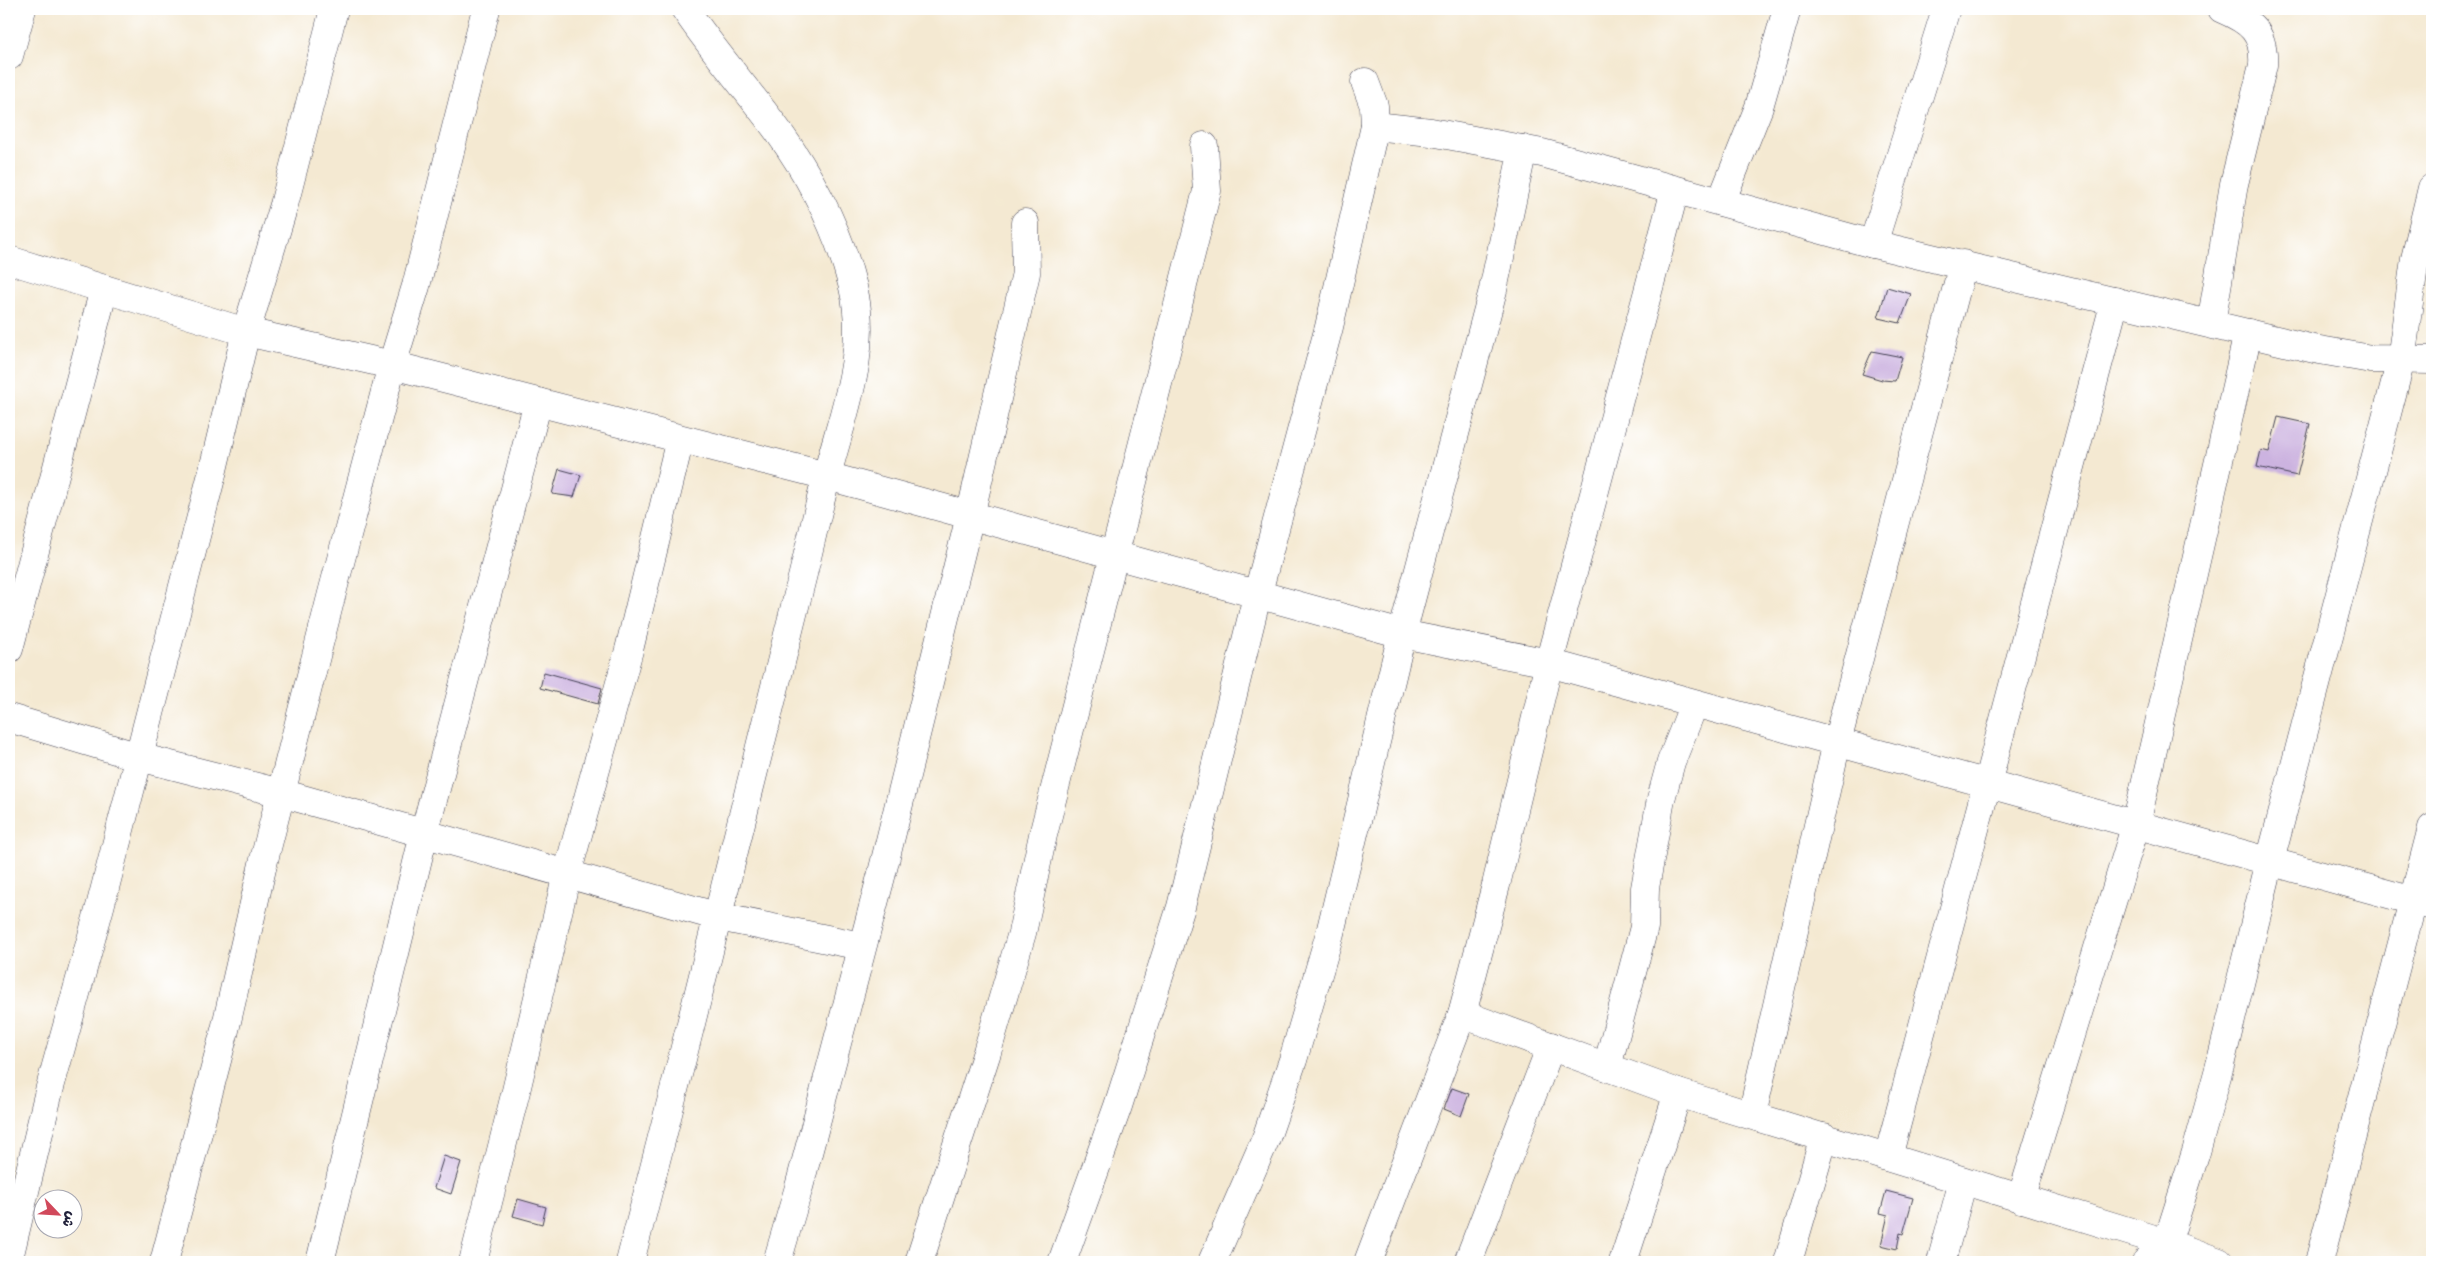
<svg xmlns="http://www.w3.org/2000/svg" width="2441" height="1271" viewBox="0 0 2441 1271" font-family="'Shantell Sans','Playpen Sans Arabic',sans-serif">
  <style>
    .building { fill: #ccb3e0 }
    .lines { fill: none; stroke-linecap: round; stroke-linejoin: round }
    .minor-casing { stroke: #424052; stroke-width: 29 }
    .minor { stroke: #fff; stroke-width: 28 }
  </style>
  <rect width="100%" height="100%" fill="#fff"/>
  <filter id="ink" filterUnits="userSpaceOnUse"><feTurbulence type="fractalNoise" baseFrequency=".02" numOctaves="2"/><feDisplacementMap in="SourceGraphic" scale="10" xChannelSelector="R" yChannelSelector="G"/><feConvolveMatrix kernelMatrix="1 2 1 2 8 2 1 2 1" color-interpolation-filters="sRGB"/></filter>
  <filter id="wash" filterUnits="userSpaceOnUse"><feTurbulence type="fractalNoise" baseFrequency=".0096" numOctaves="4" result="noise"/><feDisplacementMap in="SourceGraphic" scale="20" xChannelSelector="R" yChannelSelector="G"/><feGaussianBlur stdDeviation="1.12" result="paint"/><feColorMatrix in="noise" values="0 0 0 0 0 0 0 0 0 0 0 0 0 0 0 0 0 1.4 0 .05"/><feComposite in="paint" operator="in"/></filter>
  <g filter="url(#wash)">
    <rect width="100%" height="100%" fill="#f4e9d2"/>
    <g id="blocks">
      <g class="building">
        <polygon points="1887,287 1911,294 1900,323 1878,318"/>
        <polygon points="1872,351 1902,357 1895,381 1882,380 1862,374"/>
        <polygon points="2278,417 2310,424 2297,476 2257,467 2261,450 2269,452"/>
        <polygon points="559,469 581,475 574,497 552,494"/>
        <polygon points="544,672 602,688 598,704 540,688"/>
        <polygon points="1452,1088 1469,1094 1461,1116 1444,1109"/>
        <polygon points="444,1156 461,1162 451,1194 434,1188"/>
        <polygon points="1886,1191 1913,1198 1903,1234 1900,1233 1897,1249 1881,1245 1888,1215 1880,1213"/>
        <polygon points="518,1199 546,1207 542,1224 513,1216"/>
      </g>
    </g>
  </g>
  <g filter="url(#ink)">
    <use href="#blocks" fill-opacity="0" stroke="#424052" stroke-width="1"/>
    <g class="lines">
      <defs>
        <g id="minor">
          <polyline points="9,56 22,9"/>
          <polyline points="1375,126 1431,132 1542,153 1873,244 2314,349 2371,359 2432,360"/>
          <polyline points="1721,202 1759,107 1787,9"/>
          <polyline points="1873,244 1946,9"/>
          <polyline points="9,260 246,332 392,365 827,476 1402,634 1549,663 2432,906"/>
          <path d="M2211,324L2234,184L2263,65C2265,32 2250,21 2222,9"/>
          <polyline points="9,649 104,289"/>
          <polyline points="9,718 139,757 281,793 719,917 861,946"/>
          <polyline points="1462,1014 1678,1093 2167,1243 2219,1262"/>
          <polyline points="1607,1067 1644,927 1645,888 1661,799 1671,762 1694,704"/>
          <polyline points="1752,1115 1837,742 1963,264"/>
          <polyline points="1888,1157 2115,301"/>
          <polyline points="2021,1199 2136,824 2248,333"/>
          <polyline points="9,1258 49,1091 100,907 212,474 246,332 284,205 334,9"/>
          <polyline points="164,1262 225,1030 263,864 331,597 392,365 416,286 486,9"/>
          <polyline points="320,1262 424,834 538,402"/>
          <polyline points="473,1262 516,1091 567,874 629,650 680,439"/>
          <path d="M630,1262C689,1033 747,804 803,574C812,537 820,500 830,464C846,405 868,348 853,287C839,232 811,177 778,131C748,90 713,51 685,9"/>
          <polyline points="777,1262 799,1187 882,873 970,516 1026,273 1025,223"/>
          <polyline points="919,1262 987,1052 1022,933 1043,835 1207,191 1204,146"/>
          <polyline points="1062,1262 1118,1106 1181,907 1257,596 1329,327 1375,126 1374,106 1365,82"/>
          <polyline points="1212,1262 1266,1138 1293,1060 1330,933 1402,634 1493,290 1523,149"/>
          <polyline points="1368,1262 1462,1014 1496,885 1549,663 1675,190"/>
          <polyline points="1468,1262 1551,1046"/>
          <polyline points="1623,1262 1678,1093"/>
          <polyline points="1788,1262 1824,1137"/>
          <polyline points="1941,1262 1963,1181"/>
          <polyline points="2146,1262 2167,1243 2196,1152 2220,1065 2270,861 2401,360 2415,259 2432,188"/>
          <polyline points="2319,1262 2432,828"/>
        </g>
      </defs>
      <use href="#minor" class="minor-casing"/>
      <use href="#minor" class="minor"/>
    </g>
  </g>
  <rect width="2441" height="1271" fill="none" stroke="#fff" stroke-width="30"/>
  <g transform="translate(58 1214) rotate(115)"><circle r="24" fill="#ffffff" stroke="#a7a7b1"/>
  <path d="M0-4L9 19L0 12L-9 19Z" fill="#d1495b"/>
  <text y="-8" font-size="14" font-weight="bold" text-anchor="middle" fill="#22223b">ش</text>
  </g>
</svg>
